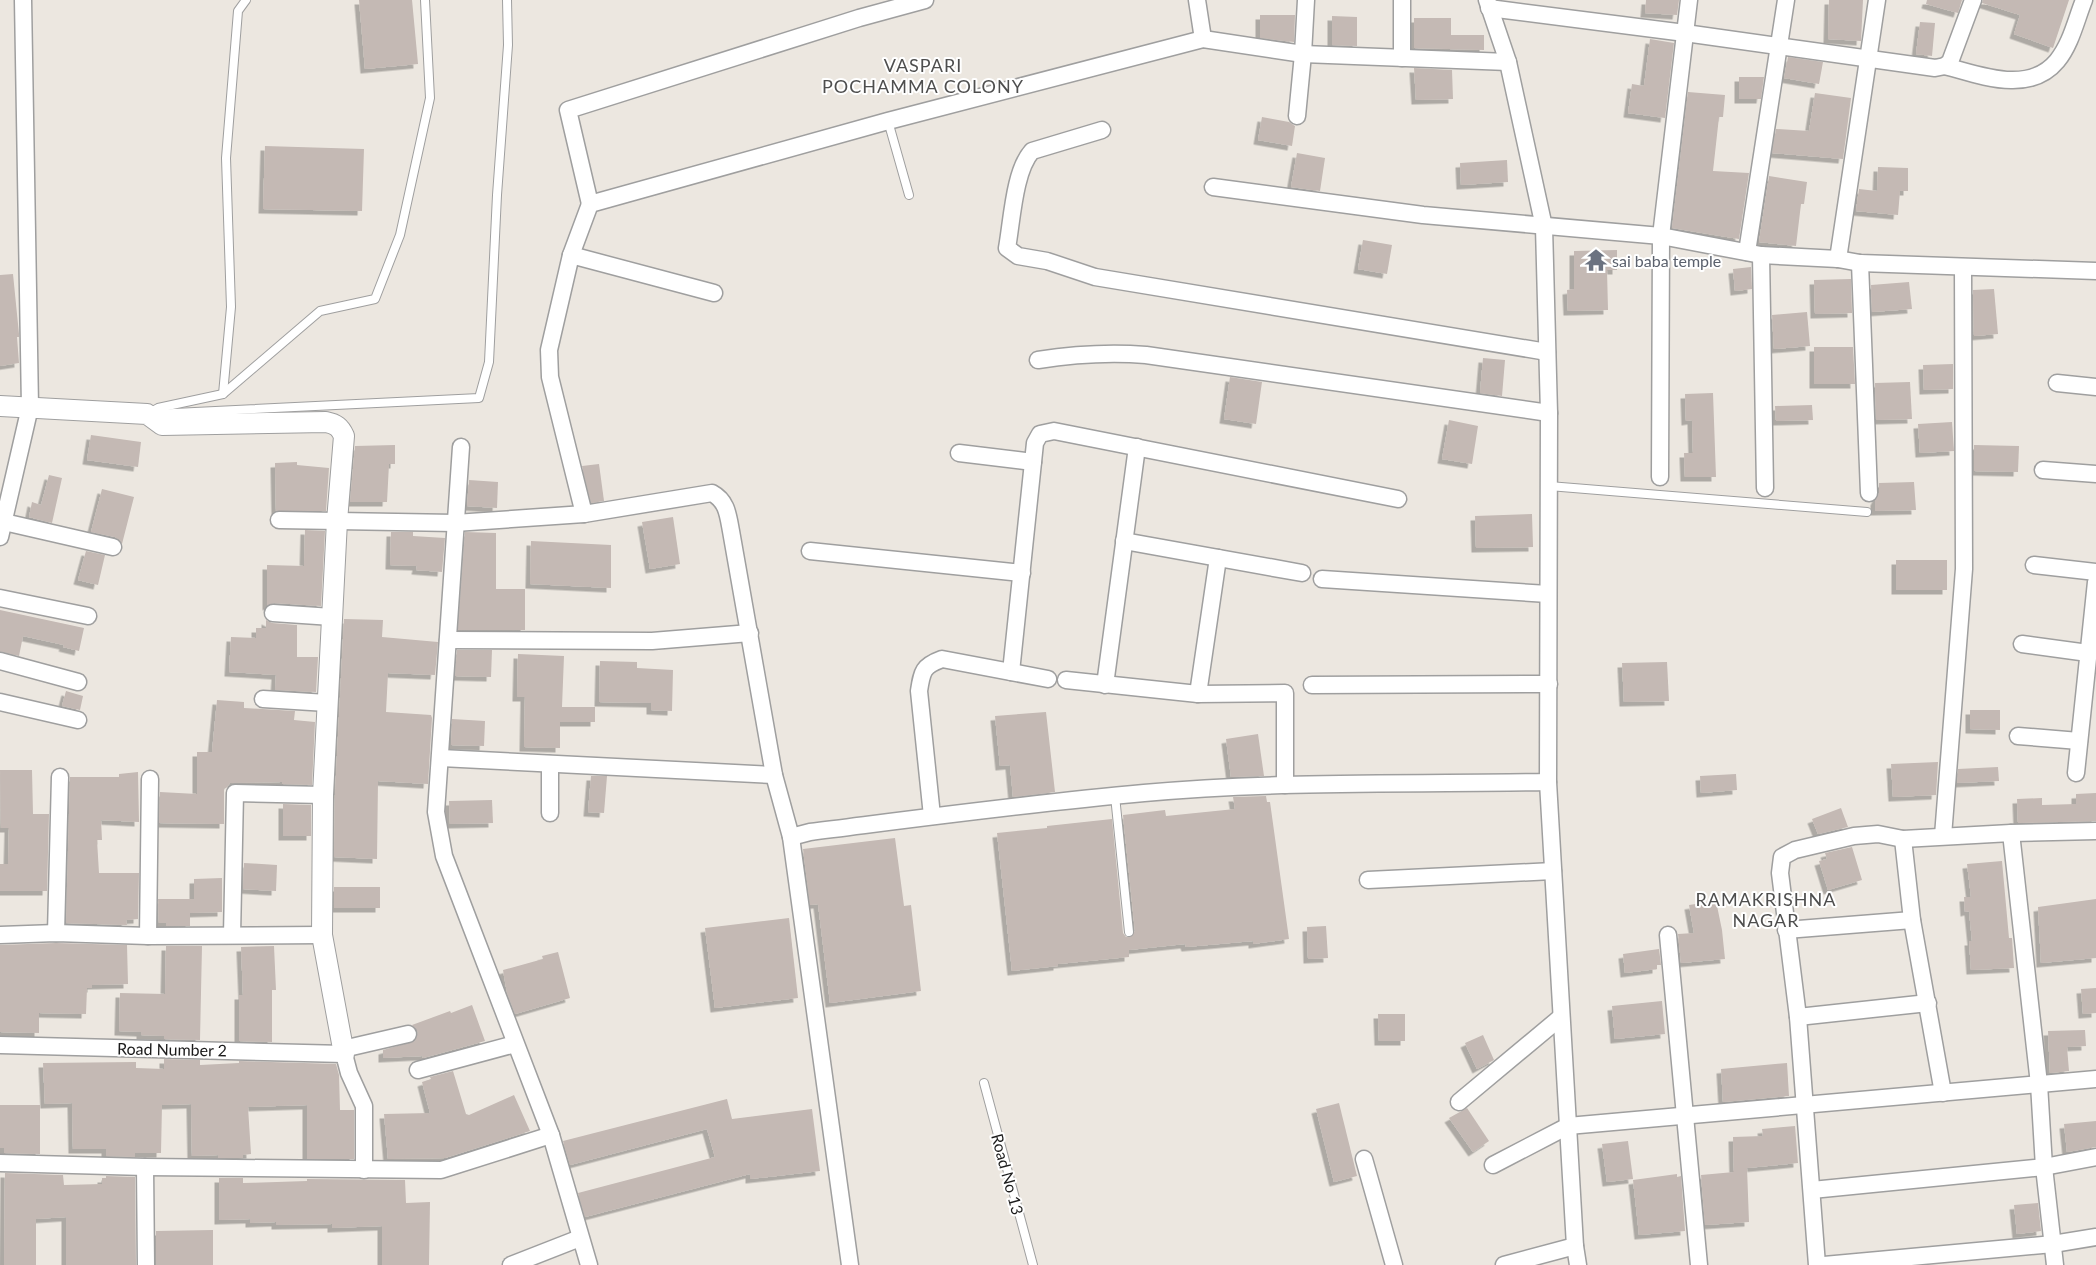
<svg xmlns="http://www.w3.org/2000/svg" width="2096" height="1265" viewBox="0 0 2096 1265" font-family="Lato,sans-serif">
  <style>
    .building { fill: #c4b9b4; filter: url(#shadow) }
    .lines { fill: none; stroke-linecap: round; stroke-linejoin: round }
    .service-casing { stroke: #9f9f9f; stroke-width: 10 }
    .minor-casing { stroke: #9f9f9f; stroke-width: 19 }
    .tertiary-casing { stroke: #9f9f9f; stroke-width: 22 }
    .service { stroke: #fff; stroke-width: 8 }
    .minor { stroke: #fff; stroke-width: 16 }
    .tertiary { stroke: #fff; stroke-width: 20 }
    .labels { text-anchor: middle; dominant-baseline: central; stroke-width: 4; stroke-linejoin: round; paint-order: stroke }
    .worship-label { font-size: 16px; fill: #5b616d; stroke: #fff; text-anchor: start }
    .street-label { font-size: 16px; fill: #1b1b1b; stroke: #fff }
    .neighbourhood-label { font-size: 18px; letter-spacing: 1px; fill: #4e4e4e; stroke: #fff }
  </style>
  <defs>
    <filter id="shadow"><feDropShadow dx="-4.5" dy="4.5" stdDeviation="0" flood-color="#0004"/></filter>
  </defs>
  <rect width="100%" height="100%" fill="#ece7e0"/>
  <g class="building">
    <polygon points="359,0 412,0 418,64 365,69"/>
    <polygon points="1646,0 1679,0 1677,15 1645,13"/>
    <polygon points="1829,0 1863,0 1861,41 1828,39"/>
    <polygon points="1927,0 1962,0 1958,13 1926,4"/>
    <polygon points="1983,0 2069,0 2053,48 2014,34 2020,15 1982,3"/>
    <polygon points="1260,15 1295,15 1294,42 1260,38"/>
    <polygon points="1332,16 1357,17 1357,46 1332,45"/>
    <polygon points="1414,18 1451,18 1451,35 1484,35 1484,50 1414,48"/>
    <polygon points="1920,22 1935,23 1932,56 1916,54"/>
    <polygon points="1650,39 1674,43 1665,118 1628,113 1632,84 1644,86"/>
    <polygon points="1788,57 1823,62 1819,84 1784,78"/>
    <polygon points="1414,68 1452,70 1453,99 1416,100"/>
    <polygon points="1739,77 1764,77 1761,99 1739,99"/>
    <polygon points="1688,92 1725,95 1723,117 1719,117 1713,171 1749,173 1739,239 1672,228"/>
    <polygon points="1815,93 1851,98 1843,159 1772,153 1776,129 1809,131"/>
    <polygon points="1262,117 1289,122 1295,126 1292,146 1258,140"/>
    <polygon points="265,146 364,149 362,211 263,209"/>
    <polygon points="1297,153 1325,158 1320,191 1291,187"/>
    <polygon points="1507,160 1508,182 1461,185 1460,163"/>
    <polygon points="1878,167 1908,168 1908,191 1900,191 1898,215 1856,211 1859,189 1877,191"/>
    <polygon points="1769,176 1807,182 1804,204 1801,204 1796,246 1759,242"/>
    <polygon points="1363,240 1392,245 1387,274 1358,269"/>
    <polygon points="1617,250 1617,270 1607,270 1608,310 1568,311 1567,290 1574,289 1574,251"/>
    <polygon points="1751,267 1752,289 1735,291 1733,269"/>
    <polygon points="13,274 19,334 19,337 17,337 19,363 0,366 0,275"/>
    <polygon points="1851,279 1852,313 1815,314 1814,280"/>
    <polygon points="1909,282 1912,309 1872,312 1871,285"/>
    <polygon points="1994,289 1998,334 1974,336 1973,290"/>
    <polygon points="1807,312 1810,346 1774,349 1772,315"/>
    <polygon points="1814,347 1853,347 1855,384 1814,384"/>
    <polygon points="1483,358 1505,360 1502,396 1480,393"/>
    <polygon points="1953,364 1953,389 1924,390 1923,365"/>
    <polygon points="1230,377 1262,382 1256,424 1224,419"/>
    <polygon points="1910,382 1912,419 1876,420 1875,383"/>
    <polygon points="1713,393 1716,477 1685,477 1684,453 1693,453 1692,420 1686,421 1685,394"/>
    <polygon points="1812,405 1813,420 1776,421 1775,406"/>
    <polygon points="1449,420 1478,426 1472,464 1442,459"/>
    <polygon points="1952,422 1954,451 1920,453 1918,424"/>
    <polygon points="91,435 141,442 138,467 87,460"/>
    <polygon points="395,445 395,464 389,464 387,502 350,502 355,446"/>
    <polygon points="1974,445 2019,446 2018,472 1974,471"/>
    <polygon points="297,462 297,465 329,468 326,511 276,511 275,463"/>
    <polygon points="599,464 604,501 591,503 582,466"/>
    <polygon points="49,475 62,478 52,523 29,517 32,502 41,505"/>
    <polygon points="469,480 498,482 497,508 467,506"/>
    <polygon points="1914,482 1916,510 1875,511 1875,501 1879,493 1879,483"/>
    <polygon points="102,489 134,497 122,544 115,537 91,532"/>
    <polygon points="1532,514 1533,547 1476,548 1475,516"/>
    <polygon points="673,517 680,564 650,569 642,522"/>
    <polygon points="305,530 325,531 321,606 274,603 267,606 267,565 304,566"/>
    <polygon points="391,532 413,532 413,536 445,538 442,572 416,570 417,566 390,565"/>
    <polygon points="465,532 496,533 496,589 525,589 525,630 458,630"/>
    <polygon points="531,541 611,545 611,588 530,584"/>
    <polygon points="86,551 105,555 98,585 78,580"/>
    <rect x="1896" y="560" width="51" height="30"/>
    <polygon points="0,610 84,628 79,651 63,647 64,645 23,636 19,656 0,651"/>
    <polygon points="344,619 383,620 382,637 438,642 435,675 388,673 386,712 431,715 432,718 428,784 378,781 377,859 334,857 335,795"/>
    <polygon points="266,620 272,623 297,625 297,657 318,657 316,692 275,690 276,675 229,672 231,637 256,638 256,628 266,628"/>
    <polygon points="457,650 492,650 491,677 455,676"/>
    <polygon points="518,654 564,656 562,707 595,707 595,722 560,722 560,748 524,747 525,697 517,697"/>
    <polygon points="600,661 637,662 637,668 673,670 672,711 651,710 651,703 599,702"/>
    <polygon points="1667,662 1669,701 1624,702 1622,663"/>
    <polygon points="66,691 83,696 80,710 62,706"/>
    <polygon points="217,700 244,702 244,708 295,711 294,720 315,722 312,785 282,784 282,782 230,783 226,788 224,788 224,824 159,823 160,792 197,794 197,752 212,752"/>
    <polygon points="1970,710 2000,710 2000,730 1970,729"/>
    <polygon points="1046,712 1055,792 1013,797 1010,765 1000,766 995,716"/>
    <polygon points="452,719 485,721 484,746 451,745"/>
    <polygon points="1258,734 1264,776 1231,777 1226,739"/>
    <polygon points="1938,762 1936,795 1893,797 1891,764"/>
    <polygon points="1998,767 1999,781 1957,783 1958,769"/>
    <polygon points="0,770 32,770 33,814 49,814 47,891 0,891 0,864 8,864 9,828 1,828"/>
    <polygon points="138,772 139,822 101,820 102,840 97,840 99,873 139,873 138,919 126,920 127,925 66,923 70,777 119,777 119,774"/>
    <polygon points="1736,774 1737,790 1701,793 1700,776"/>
    <polygon points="591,776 607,776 604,813 588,812"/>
    <polygon points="2096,793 2096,821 2018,823 2017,799 2042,798 2042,805 2076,804 2076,794"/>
    <polygon points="1266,796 1267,802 1270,802 1289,939 1253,944 1253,941 1186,947 1185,944 1129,950 1129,957 1058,964 1058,966 1012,971 997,833 1047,828 1047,826 1112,819 1123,933 1126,937 1130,937 1135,931 1123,815 1165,810 1166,816 1235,809 1233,797"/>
    <polygon points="492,800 493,823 450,824 449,801"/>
    <polygon points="283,804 311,805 311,836 283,836"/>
    <polygon points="1841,808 1848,827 1818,834 1812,819"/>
    <polygon points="895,838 904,906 911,905 921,991 830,1003 818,904 810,905 803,849"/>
    <polygon points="1852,847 1862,880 1828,890 1819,861 1827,859 1825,853"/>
    <polygon points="2002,861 2009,938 2012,938 2014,968 1971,970 1969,941 1972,941 1969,911 1965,912 1964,897 1971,897 1967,864"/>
    <polygon points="244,863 277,865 276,891 243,889"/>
    <polygon points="222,878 222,912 190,913 190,926 166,926 166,923 159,923 158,899 194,899 194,879"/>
    <rect x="334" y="887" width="46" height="21"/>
    <polygon points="2096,899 2096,958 2041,963 2038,907"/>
    <polygon points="1716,901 1722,930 1725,959 1681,963 1678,934 1694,933 1689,905"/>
    <polygon points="789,918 798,998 715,1008 705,928"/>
    <polygon points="1326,926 1328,958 1308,959 1307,927"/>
    <polygon points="56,943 127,945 128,984 92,985 92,988 87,988 86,1014 39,1013 39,1033 0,1032 0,945"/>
    <polygon points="166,946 202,946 200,1040 164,1039 164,1036 141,1035 141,1032 119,1031 120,993 165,994"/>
    <polygon points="274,946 276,990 272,990 272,1042 239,1041 239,995 243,995 241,947"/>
    <polygon points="1659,949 1661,965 1657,965 1657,969 1625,973 1623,954"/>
    <polygon points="558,952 570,998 515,1014 507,993 503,970 543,959 542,956"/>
    <polygon points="2096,988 2096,1013 2083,1014 2081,989"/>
    <polygon points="1662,1001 1665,1034 1615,1039 1612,1006"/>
    <polygon points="472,1005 485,1041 423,1058 422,1056 383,1058 383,1050 415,1041 418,1032 412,1025 450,1011 451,1013"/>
    <polygon points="1378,1014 1405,1014 1405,1041 1379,1041"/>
    <polygon points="2085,1030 2086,1046 2067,1047 2069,1071 2050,1073 2048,1031"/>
    <polygon points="1483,1035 1494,1060 1477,1069 1465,1043"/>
    <polygon points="164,1059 200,1060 200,1065 239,1063 239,1061 336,1064 339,1075 340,1110 354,1110 354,1159 307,1159 307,1105 248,1107 251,1154 243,1155 243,1158 218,1158 218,1155 192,1156 191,1104 162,1105 161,1153 135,1153 135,1157 106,1156 106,1149 73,1149 72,1103 45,1104 43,1063 136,1062 136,1068 164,1069"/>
    <polygon points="1787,1063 1789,1096 1723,1102 1721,1069"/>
    <polygon points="453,1071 466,1114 469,1115 514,1095 530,1131 445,1158 388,1159 384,1114 430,1113 422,1082 431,1079 430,1077"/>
    <polygon points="727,1099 732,1119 812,1109 820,1171 750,1179 750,1174 585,1217 578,1193 715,1157 707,1129 570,1165 563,1141"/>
    <polygon points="1339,1103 1357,1176 1334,1182 1316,1109"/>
    <polygon points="0,1105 40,1105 40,1154 4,1153 4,1148 0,1148"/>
    <polygon points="1467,1108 1489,1141 1473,1152 1449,1118"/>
    <polygon points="2096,1121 2096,1147 2067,1152 2064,1124"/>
    <polygon points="1795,1126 1798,1163 1747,1168 1749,1222 1705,1225 1701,1175 1734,1172 1733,1137 1763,1136 1762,1129"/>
    <polygon points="1628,1141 1633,1179 1607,1182 1602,1144"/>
    <polygon points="5,1173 63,1175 64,1185 102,1184 102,1178 106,1178 106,1176 135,1177 136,1265 66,1265 66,1217 36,1219 36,1265 4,1265"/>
    <polygon points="1677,1174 1677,1177 1681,1176 1685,1231 1639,1235 1633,1180"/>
    <polygon points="219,1178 243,1178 243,1183 307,1181 307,1179 405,1180 406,1203 430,1202 429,1265 382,1265 382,1226 332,1228 332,1224 276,1225 276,1222 250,1223 250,1219 219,1220"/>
    <polygon points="2038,1203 2041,1231 2017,1234 2014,1205"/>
    <polygon points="213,1230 213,1265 156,1265 156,1231"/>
  </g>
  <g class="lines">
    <defs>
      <g id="service">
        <polyline points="888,121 909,195"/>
        <polyline points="223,394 231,307 226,158 238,11 246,0"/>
        <polyline points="149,413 158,408 223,394 320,311 375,299 400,235 430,98 425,0"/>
        <polyline points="154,414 479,398 489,362 497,195 508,45 507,0"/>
        <polyline points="1549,486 1867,512"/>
        <polyline points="1115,796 1129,932"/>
        <polyline points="984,1083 1033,1265"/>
      </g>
      <g id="minor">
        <polyline points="1197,0 1203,39"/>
        <polyline points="1402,0 1402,58"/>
        <polyline points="1487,0 1508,62 1544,227 1549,413 1548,782 1575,1246 1578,1265"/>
        <polyline points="1489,8 1685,33 1935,68 1945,66 1950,62 1973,0"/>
        <path d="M1945,66C1980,75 2029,95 2057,61C2071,44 2076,20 2084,0"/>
        <polyline points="1297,116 1303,54 1306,0"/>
        <path d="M1102,130L1032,151C1014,171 1012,221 1007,248L1018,256L1047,261L1095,277L1547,352"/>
        <polyline points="1213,187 1423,215 1661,236 1761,255 1838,259 1860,263 2096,271"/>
        <polyline points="590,204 568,110 859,18 925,0"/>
        <polyline points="1747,252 1786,0"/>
        <polyline points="571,255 714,293"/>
        <polyline points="1761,255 1765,488"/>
        <polyline points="1838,259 1877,0"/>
        <polyline points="1860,263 1869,493"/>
        <path d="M1038,360C1076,354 1108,352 1146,355L1549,413"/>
        <polyline points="2057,383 2096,387"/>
        <polyline points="461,447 436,812 444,856 551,1135 589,1265"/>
        <polyline points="959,453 1033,462"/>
        <polyline points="2043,470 2096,474"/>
        <polyline points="1660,477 1661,236 1689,0"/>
        <polyline points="584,514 550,377 549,350 571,255 590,204 888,121 1203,39 1303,54 1508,62"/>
        <path d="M279,520L455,523L584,514L712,493C727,501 728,515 731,531L774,775L791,837L850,1265"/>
        <polyline points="4,522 113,547"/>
        <polyline points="0,537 30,407 23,0"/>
        <polyline points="1124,541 1302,573"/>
        <polyline points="810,551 1022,573"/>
        <polyline points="2034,565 2096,572"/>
        <polyline points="1322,579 1548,594"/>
        <polyline points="0,598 88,616"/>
        <polyline points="273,613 332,617"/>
        <polyline points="448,640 652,641 750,633"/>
        <polyline points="2022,644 2088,653"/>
        <polyline points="0,661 78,682"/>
        <polyline points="1011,672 1035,443 1040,434 1054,431 1398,499"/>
        <polyline points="1066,680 1198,694 1285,693 1285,785"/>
        <polyline points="1105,685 1137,447"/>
        <polyline points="1312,685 1549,684"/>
        <polyline points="1198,694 1218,558"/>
        <polyline points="263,699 327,703"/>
        <polyline points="0,702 78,720"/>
        <polyline points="2018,736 2079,741"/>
        <polyline points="441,758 774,775"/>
        <polyline points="2076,773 2096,582"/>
        <polyline points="550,813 550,764"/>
        <path d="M932,816L919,691C922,671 923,666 942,659L1048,679"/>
        <polyline points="2011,833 2096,831"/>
        <polyline points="1943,836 1964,569 1963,267"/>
        <path d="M791,837L810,832C921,818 1032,803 1144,793C1278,781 1414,784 1548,782"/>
        <polyline points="1903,839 1912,920 1943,1093"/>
        <polyline points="1368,880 1553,871"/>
        <polyline points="1786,930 1912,920"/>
        <polyline points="56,933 60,777"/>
        <polyline points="0,935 56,933 148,936 322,935"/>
        <polyline points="232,935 235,793 323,795"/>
        <polyline points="1668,935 1699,1265"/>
        <polyline points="148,936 150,779"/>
        <polyline points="1798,1017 1928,1003"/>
        <polyline points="0,1045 344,1054 349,1073 364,1106 364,1170"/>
        <polyline points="343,1049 408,1034"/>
        <polyline points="418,1070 515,1044"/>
        <polyline points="1459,1102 1561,1017"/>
        <polyline points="1364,1159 1394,1265"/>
        <polyline points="0,1163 145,1167 441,1170 551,1135"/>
        <polyline points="1493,1165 1568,1126 2096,1079"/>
        <polyline points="145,1167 146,1265"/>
        <polyline points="1812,1190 2044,1167 2096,1157"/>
        <polyline points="511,1265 580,1238"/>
        <polyline points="1504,1265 1575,1246"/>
        <polyline points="1817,1265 1798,1017 1780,873 1782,857 1795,850 1854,836 1878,834 1903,839 2011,833 2039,1084 2044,1167 2055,1265"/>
        <polyline points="1824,1265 2053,1244 2096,1237"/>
      </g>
      <path id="tertiary" d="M0,406L147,414L162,425L326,422C336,424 340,427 344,436L337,521L323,795L322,935L344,1054"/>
    </defs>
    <use href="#service" class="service-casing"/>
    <use href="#minor" class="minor-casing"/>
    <use href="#tertiary" class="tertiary-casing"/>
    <use href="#service" class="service"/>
    <use href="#minor" class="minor"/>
    <use href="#tertiary" class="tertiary"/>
  </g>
  <defs>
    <symbol id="temple-bare" viewBox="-9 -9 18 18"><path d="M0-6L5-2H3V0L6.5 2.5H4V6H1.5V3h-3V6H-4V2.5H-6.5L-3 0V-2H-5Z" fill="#6b7280" stroke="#fff" stroke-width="2.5" paint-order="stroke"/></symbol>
  </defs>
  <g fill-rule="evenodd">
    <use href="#temple-bare" x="1580" y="244" width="32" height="32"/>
  </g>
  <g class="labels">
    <g class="worship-label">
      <text x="1612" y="260">sai baba temple</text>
    </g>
    <g class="street-label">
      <text transform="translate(172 1049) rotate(1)">Road Number 2</text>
      <text transform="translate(1008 1174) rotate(75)">Road No 13</text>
    </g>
    <g class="neighbourhood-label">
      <text x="923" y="65">VASPARI<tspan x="923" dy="21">POCHAMMA COLONY</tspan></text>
      <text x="1766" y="899">RAMAKRISHNA<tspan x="1766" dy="21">NAGAR</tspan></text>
    </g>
  </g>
</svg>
